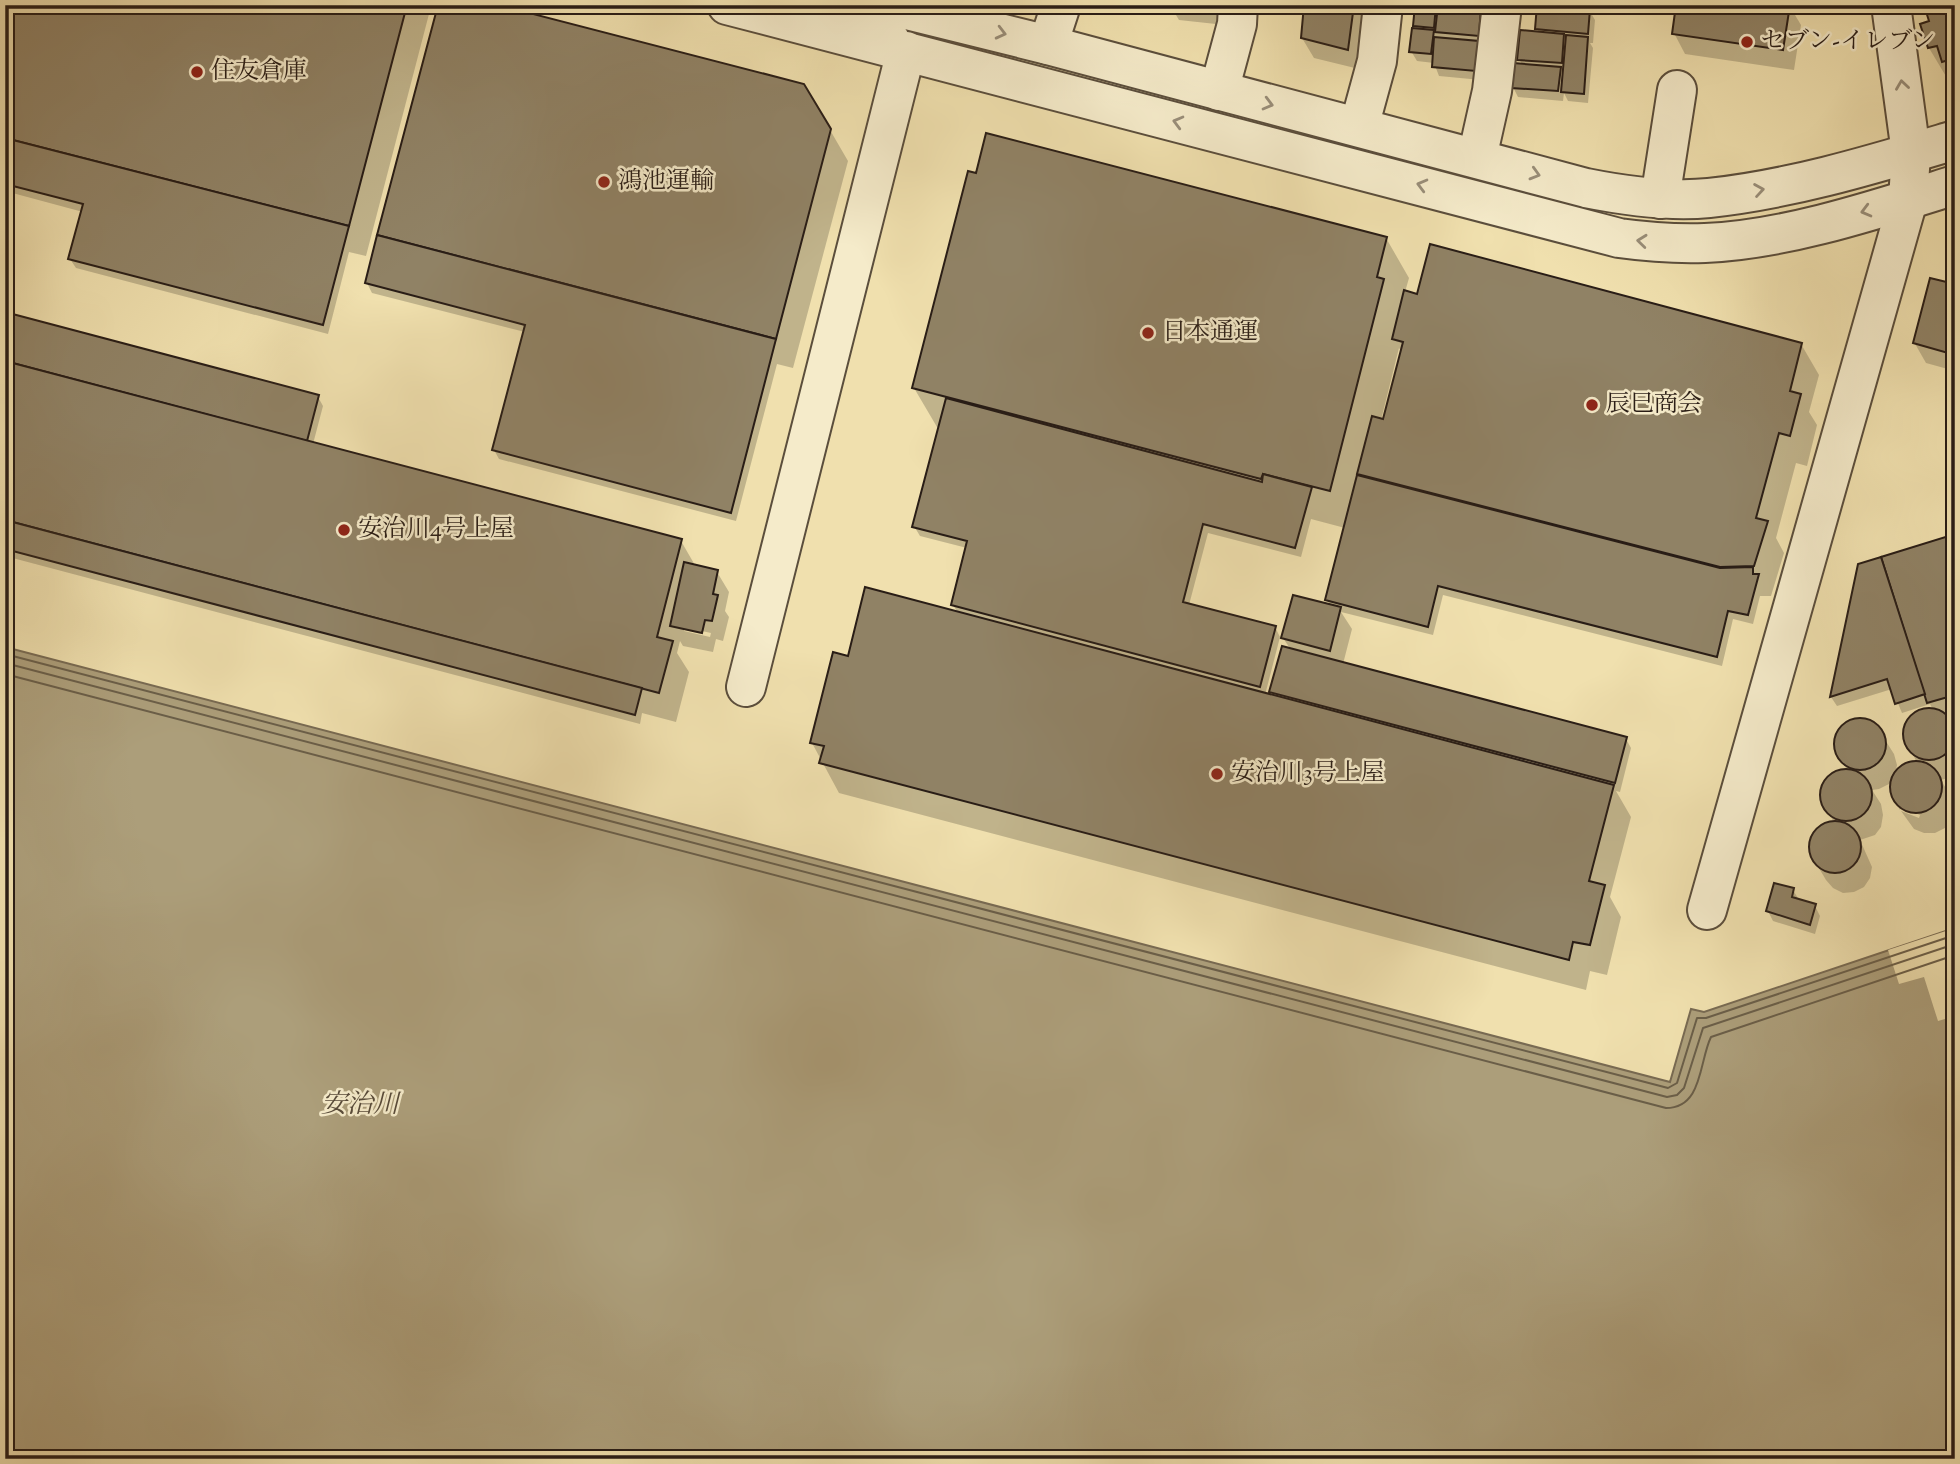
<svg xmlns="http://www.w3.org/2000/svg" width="1960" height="1464" viewBox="0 0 1960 1464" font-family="'Sorts Mill Goudy','Noto Serif JP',serif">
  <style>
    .water { fill: #ac9e7a; stroke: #786a52; stroke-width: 2 }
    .pier { fill: #f0e0ae }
    .shadow { fill: #0003; fill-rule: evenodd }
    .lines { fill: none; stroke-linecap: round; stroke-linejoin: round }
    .shore { stroke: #6a5e48; stroke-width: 2 }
    .building { fill: #908265; stroke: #291d16; stroke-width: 2 }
    .minor-casing { stroke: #5b4e3c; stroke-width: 42 }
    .minor { stroke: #f5ebca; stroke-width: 38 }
    .oneway { stroke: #998e79 }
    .poi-dot { fill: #8f2418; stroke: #f5ebca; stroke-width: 2.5 }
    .labels { text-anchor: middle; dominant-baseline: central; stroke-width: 5; stroke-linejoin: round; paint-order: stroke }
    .poi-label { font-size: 24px; fill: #291d16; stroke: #f5ebca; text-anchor: start }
    .water-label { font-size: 26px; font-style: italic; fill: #574a39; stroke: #f5ebca }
  </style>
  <rect width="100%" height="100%" fill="#f0e0ae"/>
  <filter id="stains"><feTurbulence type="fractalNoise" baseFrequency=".00286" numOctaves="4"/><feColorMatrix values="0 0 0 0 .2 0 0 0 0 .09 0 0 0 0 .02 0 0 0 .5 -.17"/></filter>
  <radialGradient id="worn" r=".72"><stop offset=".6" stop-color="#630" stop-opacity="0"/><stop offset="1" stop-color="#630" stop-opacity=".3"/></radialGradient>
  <polygon class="water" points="5,647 1670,1082 1691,1009 1704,1012 1955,928 1955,1459 5,1459"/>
  <polygon class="pier" points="1955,928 1955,1016 1938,1021 1924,977 1899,984 1888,950"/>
  <g class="shadow">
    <polygon points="5,5 424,5 429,14 366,256 349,252 328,334 76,268 70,259 83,212 5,191"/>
    <polygon points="1170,5 1227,5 1225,25 1179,20"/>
    <polygon points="1268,5 1367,5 1359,69 1314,58 1302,38 1306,10 1269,7"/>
    <polygon points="1416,5 1468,5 1467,7 1480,9 1486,18 1481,80 1439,76 1434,63 1417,61 1411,51 1417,30 1415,26"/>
    <polygon points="1542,5 1597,5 1596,15 1592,15 1595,20 1593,43 1590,43 1593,48 1588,103 1568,101 1564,93 1563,101 1518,97 1513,87 1523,66 1519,59 1540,34 1537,29"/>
    <polygon points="1789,5 1801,25 1794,70 1685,54 1674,33"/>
    <polygon points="1955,5 1955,80 1953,76 1947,78 1929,48 1931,22"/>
    <polygon points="830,130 848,161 793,368 777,364 736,521 499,459 494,450 525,332 372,293 367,283"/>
    <path d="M1386,238L1409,278L1405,292L1418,296L1801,344L1819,375L1809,412L1817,425L1807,466L1796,463L1776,538L1784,553L1771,596H1760L1753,624L1733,619L1722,666L1443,595L1433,635L1341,612L1352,629L1343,664L1626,739L1631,748L1620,792L1616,791L1631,817L1610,897L1621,917L1607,975L1590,971L1586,990L839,793L812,743L849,658L958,613L953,605L967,548L920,536L914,526L940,428L937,427L914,388ZM1399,348L1402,353L1385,421L1381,420ZM1311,519L1345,528L1327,600L1331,607L1283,638L1291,650L1271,692L1274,697L1265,695L1280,637L1275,627L1189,605L1208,533L1301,557Z"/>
    <polygon points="1955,286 1955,371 1926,363 1914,342"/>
    <path d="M5,314L318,397L323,406L313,444L681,541L696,567L717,572L729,592L725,611L729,617L723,641L716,639L713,652L683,646L680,641L677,653L689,672L676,722L642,713L640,724L5,556ZM684,627L711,633L710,637L684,631Z"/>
    <polygon points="1955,536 1955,776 1941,780 1951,797 1953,808 1951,819 1945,828 1935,833 1924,833 1914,829 1901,811 1919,818 1920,815 1900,807 1900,810 1894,799 1891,789 1893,778 1889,784 1879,789 1872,790 1881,804 1883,815 1881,827 1875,835 1860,840 1872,867 1870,878 1864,887 1854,892 1843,893 1833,888 1826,880 1813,858 1810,848 1812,837 1818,828 1834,823 1821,796 1824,785 1830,776 1840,771 1847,770 1835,745 1838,734 1844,725 1854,720 1865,720 1875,724 1894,754 1897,765 1895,775 1900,769 1910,764 1917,763 1904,735 1906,724 1912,715 1922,710 1933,710 1930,704 1902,713 1892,689 1837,706 1831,697 1860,566"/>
    <polygon points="1793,890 1799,900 1815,906 1820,916 1815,934 1773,921 1768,911"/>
  </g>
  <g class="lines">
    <g class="shore">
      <polyline points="5,654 1668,1088 1677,1083 1697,1018 1706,1018 1955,935"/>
      <polyline points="5,663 1667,1097 1677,1095 1684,1088 1703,1028 1955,944"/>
      <path d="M5,674L1666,1108C1703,1108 1699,1061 1711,1037L1955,955"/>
    </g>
  </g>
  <g class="building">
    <polygon points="5,5 407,5 349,226 5,138"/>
    <polygon points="438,5 498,5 804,84 831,129 776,339 377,235"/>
    <polygon points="1304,5 1354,5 1348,50 1301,38"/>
    <polygon points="1415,5 1436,5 1434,28 1413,26"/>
    <polygon points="1438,5 1481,7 1479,36 1435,32"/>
    <polygon points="1537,5 1590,9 1588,34 1535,29"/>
    <polygon points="1676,5 1790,5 1783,50 1672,34"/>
    <polygon points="1924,5 1955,5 1955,58 1942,62 1937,46 1928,48 1920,24 1929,21"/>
    <polygon points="1412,28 1434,30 1431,54 1409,52"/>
    <polygon points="1520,30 1564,34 1562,63 1517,60"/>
    <polygon points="1566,35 1588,37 1584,94 1561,92"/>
    <polygon points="1434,37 1479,41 1476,71 1432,67"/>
    <polygon points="1513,63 1561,67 1558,91 1511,88"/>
    <polygon points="986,133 1387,237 1377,277 1384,279 1330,491 1263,474 1261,479 912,388 968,171 976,173"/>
    <polygon points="5,138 349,226 323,325 68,259 83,204 5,184"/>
    <polygon points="377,235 776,339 731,513 492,450 525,325 365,283"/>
    <polygon points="1430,244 1802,343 1790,391 1801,394 1790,436 1779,433 1756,518 1768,521 1754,566 1720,567 1357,474 1372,416 1383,419 1403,342 1392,339 1404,290 1417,294"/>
    <polygon points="1930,278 1955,284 1955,355 1913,343"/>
    <polygon points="5,312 319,395 307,441 5,361"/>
    <polygon points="5,361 682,539 657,637 673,641 659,693 5,520"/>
    <polygon points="946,398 1262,482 1263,474 1312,487 1295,548 1203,524 1183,602 1276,626 1260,687 951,605 967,541 912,527"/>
    <polygon points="1357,475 1720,568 1753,567 1753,574 1759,574 1748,615 1728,611 1717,657 1438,586 1428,627 1325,600"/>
    <polygon points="5,520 642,688 635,715 5,549"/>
    <polygon points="1955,534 1955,695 1927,703 1881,557"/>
    <polygon points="1881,557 1925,694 1895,704 1887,679 1830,697 1858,564"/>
    <polygon points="684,562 718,570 713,594 718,595 712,621 705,620 702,633 670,626"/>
    <polygon points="865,587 1614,785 1589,881 1605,885 1590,945 1573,942 1569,960 819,763 824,746 810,743 833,652 848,656"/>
    <polygon points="1293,595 1341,607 1330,651 1281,638"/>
    <polygon points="1282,646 1627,737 1615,783 1269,692"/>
    <circle cx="1929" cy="734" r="26"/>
    <circle cx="1860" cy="744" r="26"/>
    <circle cx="1916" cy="787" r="26"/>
    <circle cx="1846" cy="795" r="26"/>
    <circle cx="1835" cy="847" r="26"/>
    <polygon points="1774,883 1794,888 1792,897 1816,904 1810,925 1766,911"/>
  </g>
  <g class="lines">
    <defs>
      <g id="minor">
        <path d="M727,5L1619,238C1648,242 1676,244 1705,243C1785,240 1878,209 1955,185"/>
        <polyline points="843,5 890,40"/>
        <path d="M887,5L1048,45L1586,188C1626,196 1668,202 1709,198C1793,189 1874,164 1955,140"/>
        <polyline points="1048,45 1061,5"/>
        <polyline points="1219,91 1237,24 1238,5"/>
        <polyline points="1359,127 1377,61 1383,5"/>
        <polyline points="1477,158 1492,91 1502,5"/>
        <polyline points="1660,199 1677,90"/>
        <polyline points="746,687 906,51"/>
        <polyline points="1707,910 1908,200 1911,153 1891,5"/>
      </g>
    </defs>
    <use href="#minor" class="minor-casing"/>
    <use href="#minor" class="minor"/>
  </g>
  <defs><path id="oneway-chevron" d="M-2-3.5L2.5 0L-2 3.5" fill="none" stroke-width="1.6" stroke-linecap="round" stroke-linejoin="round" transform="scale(1.75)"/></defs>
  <g class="oneway">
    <use href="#oneway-chevron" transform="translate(1001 33) rotate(14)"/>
    <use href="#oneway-chevron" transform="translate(1902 85) rotate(-98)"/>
    <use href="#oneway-chevron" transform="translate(1268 104) rotate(15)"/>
    <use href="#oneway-chevron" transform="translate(1178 122) rotate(-165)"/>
    <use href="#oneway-chevron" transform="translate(1535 174) rotate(16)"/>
    <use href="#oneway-chevron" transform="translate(1422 185) rotate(-165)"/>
    <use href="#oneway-chevron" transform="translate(1759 190) rotate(-9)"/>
    <use href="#oneway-chevron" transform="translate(1866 211) rotate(165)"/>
    <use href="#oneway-chevron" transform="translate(1642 241) rotate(-174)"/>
  </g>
  <g class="poi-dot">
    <circle cx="1747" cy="42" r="7"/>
    <circle cx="197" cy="72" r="7"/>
    <circle cx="604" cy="182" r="7"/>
    <circle cx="1148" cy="333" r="7"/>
    <circle cx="1592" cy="405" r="7"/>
    <circle cx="344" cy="530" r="7"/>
    <circle cx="1217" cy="774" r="7"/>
  </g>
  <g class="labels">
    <g class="poi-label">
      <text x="1761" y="42">セブン-イレブン</text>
      <text x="211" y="72">住友倉庫</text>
      <text x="618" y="182">鴻池運輸</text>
      <text x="1162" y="333">日本通運</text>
      <text x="1606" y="405">辰巳商会</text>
      <text x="358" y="530">安治川4号上屋</text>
      <text x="1231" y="774">安治川3号上屋</text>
    </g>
    <g class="water-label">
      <text x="360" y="1105">安治川</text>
    </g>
  </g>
  <rect width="1960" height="1464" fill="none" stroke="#f0e0ae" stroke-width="28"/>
  <rect x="7" y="7" width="1946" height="1450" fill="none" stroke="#291d16" stroke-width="3.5"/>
  <rect x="14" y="14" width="1932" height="1436" fill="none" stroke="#291d16" stroke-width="2"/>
  <rect width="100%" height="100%" filter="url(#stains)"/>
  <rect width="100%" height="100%" fill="url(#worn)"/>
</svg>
